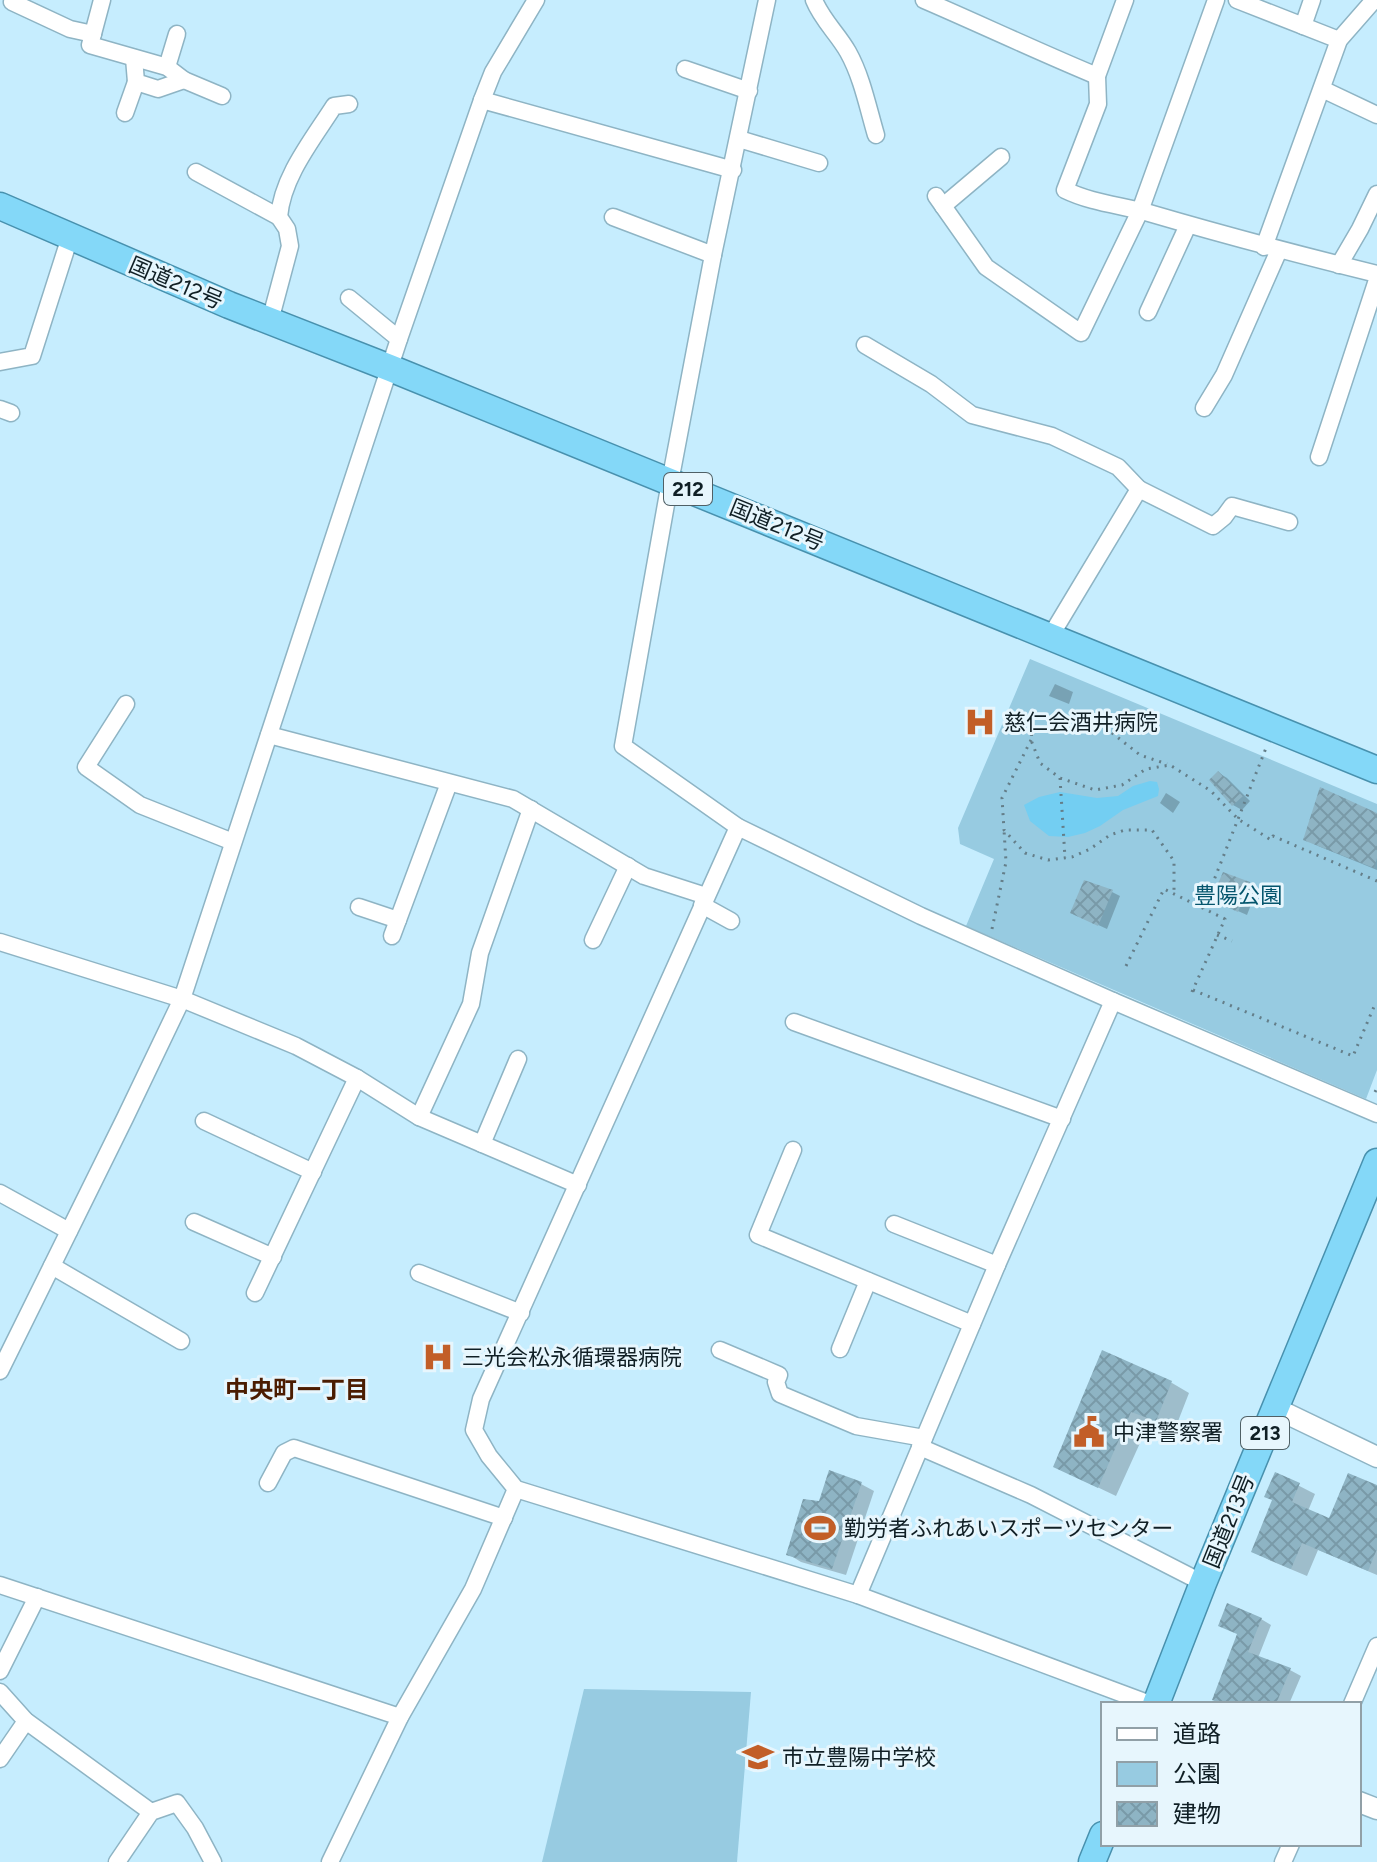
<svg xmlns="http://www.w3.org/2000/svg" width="1377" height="1862" viewBox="0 0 1377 1862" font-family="Figtree,'Noto Sans JP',sans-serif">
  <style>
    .green { fill: #97cbe1 }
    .water { fill: #73cef2 }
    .shadow { fill: #0003 }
    .building { fill: url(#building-cross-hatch) }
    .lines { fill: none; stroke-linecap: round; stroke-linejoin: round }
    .minor-casing { stroke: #8eb4c4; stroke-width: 19 }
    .tertiary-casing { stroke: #8eb4c4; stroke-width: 23 }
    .trunk-casing { stroke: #4891ae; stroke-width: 29 }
    .path { stroke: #647e89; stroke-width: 3; stroke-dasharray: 2 6; stroke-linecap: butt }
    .minor { stroke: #fff; stroke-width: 16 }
    .tertiary { stroke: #fff; stroke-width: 20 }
    .trunk { stroke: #84d8f8; stroke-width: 26 }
    .labels { text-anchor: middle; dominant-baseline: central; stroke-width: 6; stroke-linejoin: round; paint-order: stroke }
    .shield { fill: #e7f6fd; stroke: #506066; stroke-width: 2 }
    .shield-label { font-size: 20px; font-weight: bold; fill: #101f25 }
    .street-label { font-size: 22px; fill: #101f25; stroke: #e7f6fd }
    .poi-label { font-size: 22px; fill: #101f25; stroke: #e7f6fd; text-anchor: start }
    .park-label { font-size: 22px; fill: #04556d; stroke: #e7f6fd }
    .neighbourhood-label { font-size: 24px; font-weight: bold; fill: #4b1c01; stroke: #e7f6fd }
  </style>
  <defs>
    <pattern id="building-cross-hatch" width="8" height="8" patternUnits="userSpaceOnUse" patternTransform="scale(2)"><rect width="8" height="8" fill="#8eb4c4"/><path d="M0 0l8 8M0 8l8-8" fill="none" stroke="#799aa8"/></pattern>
  </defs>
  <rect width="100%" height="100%" fill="#c6edfe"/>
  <g class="green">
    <polygon points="1030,659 1377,804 1377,1070 1366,1099 966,926 994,859 960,844 958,828"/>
    <polygon points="584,1689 751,1692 737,1862 542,1862"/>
  </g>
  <polygon class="water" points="1150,781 1157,782 1159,789 1158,796 1123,810 1100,826 1085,833 1068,837 1049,836 1030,821 1024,805 1039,797 1060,792 1097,798 1118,796 1133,786"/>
  <g class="shadow">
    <polygon points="1055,684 1073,692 1069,704 1049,696"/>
    <polygon points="1219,773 1227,778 1250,801 1242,810 1233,805 1212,780"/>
    <polygon points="1166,793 1180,802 1173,813 1160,803"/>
    <polygon points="1377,815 1377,870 1318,846 1305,839"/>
    <polygon points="1249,884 1257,889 1247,915 1222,904"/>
    <polygon points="1112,892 1120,896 1107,929 1081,917"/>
    <polygon points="1103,1353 1172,1383 1189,1393 1175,1429 1150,1421 1116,1496 1074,1476"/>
    <polygon points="1276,1474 1315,1494 1308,1511 1330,1521 1377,1488 1377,1575 1318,1550 1307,1576 1269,1560 1253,1551 1274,1501"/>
    <polygon points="861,1484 874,1491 846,1575 801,1562 788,1554 820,1503"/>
    <polygon points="1261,1619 1271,1625 1258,1658 1290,1670 1301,1676 1289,1704 1223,1704"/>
  </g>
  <g class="building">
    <polygon points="1218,771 1243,796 1232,806 1209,780"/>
    <polygon points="1320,787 1377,813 1377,858 1374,868 1303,840"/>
    <polygon points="1223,872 1250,882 1238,912 1211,900"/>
    <polygon points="1084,880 1113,890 1098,926 1070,913"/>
    <polygon points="1102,1350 1172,1381 1156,1421 1131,1412 1098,1488 1053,1467"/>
    <polygon points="829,1470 862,1482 832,1569 786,1555 803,1499 819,1501"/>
    <polygon points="1275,1472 1300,1483 1292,1502 1329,1518 1348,1473 1377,1485 1377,1549 1368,1571 1302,1543 1291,1569 1251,1552 1272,1500 1264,1497"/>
    <polygon points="1227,1603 1262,1618 1248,1652 1291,1668 1276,1704 1222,1704 1212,1700 1237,1634 1218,1626"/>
  </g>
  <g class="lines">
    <defs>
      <g id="minor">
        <polyline points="102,0 90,45 167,67 184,80 222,96"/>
        <polyline points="767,0 713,255 670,482 623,746 738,827 921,916 1113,1001 1377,1114"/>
        <path d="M814,0C822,20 838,34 848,52C862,77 868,108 876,135"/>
        <path d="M924,0C982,25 1039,52 1097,76"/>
        <path d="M1125,0L1097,76L1098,104L1065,190C1092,203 1120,205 1149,213C1224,235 1300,255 1377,274"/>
        <polyline points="1237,0 1339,40"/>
        <polyline points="12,2 70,29 93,34"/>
        <polyline points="1303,26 1312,0"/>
        <polyline points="134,58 136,82 158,89 184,80"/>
        <polyline points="167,67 177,34"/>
        <polyline points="685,69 749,91"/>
        <polyline points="1322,89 1377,115"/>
        <polyline points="482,100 733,170"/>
        <polyline points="125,113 136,82"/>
        <polyline points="739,139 819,163"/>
        <polyline points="196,172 279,217"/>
        <polyline points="936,196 986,267 1081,333 1140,211 1216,0"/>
        <polyline points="943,206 1001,157"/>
        <polyline points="613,217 713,255"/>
        <polyline points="1264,247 1339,40 1374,0"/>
        <polyline points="1339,265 1360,229 1377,194"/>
        <polyline points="349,298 399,339"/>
        <polyline points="1148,312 1188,225"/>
        <path d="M270,321L290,246L287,229L279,217C282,177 313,139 334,106L349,104"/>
        <polyline points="865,345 931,384 972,415 1052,436 1118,467 1139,489"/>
        <polyline points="0,362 32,356 70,237"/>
        <polyline points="1204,408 1224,375 1279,250"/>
        <polyline points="0,409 11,413"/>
        <polyline points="1319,457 1377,280"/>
        <polyline points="1050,637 1139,489 1213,526 1224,517 1232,506 1289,522"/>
        <polyline points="126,704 86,767 140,805 233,842"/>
        <polyline points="269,735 513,799 644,876 706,896"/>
        <polyline points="738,827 481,1399 474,1430 489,1456 516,1489 858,1595 1150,1704"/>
        <polyline points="702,905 731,921"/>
        <polyline points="359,907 398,920"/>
        <polyline points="392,936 449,783"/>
        <polyline points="593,940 628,866"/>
        <polyline points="0,942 182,999 296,1046 357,1078 419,1117 578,1185"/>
        <polyline points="794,1022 1062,1119"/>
        <polyline points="419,1117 471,1004 480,953 531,809"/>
        <polyline points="204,1121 313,1172"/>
        <polyline points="482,1144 518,1059"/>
        <polyline points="793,1150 758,1235 972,1324"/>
        <polyline points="0,1193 69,1231"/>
        <polyline points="194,1222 273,1257"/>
        <polyline points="894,1224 997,1265"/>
        <polyline points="52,1266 181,1341"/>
        <polyline points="419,1273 521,1313"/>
        <polyline points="255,1293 357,1078"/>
        <polyline points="840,1349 868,1281"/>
        <polyline points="720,1350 779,1375 776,1382 780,1394 856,1426 924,1438"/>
        <polyline points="0,1371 125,1118 182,999 399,339 482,100 493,72 536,0"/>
        <polyline points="920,1447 1031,1495 1203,1583"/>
        <polyline points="268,1483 284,1453 294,1448 504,1518"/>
        <polyline points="0,1585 400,1717"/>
        <polyline points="858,1595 997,1265 1113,1001"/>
        <polyline points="0,1671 37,1597"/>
        <polyline points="0,1692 26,1721 151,1812"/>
        <polyline points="1352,1704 1377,1646"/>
        <polyline points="0,1759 26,1721"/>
        <polyline points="117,1862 151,1812 177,1803 195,1828 213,1862"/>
        <polyline points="330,1862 400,1717 473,1589 516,1489"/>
        <polyline points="1283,1862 1291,1844"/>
      </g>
      <g id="tertiary">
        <polyline points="1275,1408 1377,1457"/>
        <polyline points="1359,1802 1377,1809"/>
      </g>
      <g id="trunk">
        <polyline points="0,206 229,305 390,368 1377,770"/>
        <polyline points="1156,1704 1203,1583 1377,1162"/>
        <polyline points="1092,1862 1103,1835"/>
      </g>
    </defs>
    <use href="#minor" class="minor-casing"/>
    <use href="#tertiary" class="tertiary-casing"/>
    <use href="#trunk" class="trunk-casing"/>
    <g class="path">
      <polyline points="1034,710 1031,740 1040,763 1060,778 1095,790 1122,785 1146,769 1170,765 1211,791 1238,819 1271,840 1273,836 1377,881"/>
      <polyline points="1093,718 1140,755 1167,764"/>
      <polyline points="1031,740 1002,798 1004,830 1025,853 1048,860 1072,857 1090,849 1110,835 1125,830 1152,830 1174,861 1174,894"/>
      <polyline points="1060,778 1065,858"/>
      <polyline points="1203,908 1266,748"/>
      <polyline points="992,929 1006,862 1004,830"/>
      <polyline points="1217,935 1232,941"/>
      <polyline points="1126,966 1164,889 1225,919 1191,994"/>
      <polyline points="1193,990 1353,1056 1376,1002"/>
      <polyline points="1375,1092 1377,1088"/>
    </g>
    <use href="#minor" class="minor"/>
    <use href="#tertiary" class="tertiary"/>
    <use href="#trunk" class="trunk"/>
  </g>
  <defs>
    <symbol id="hospital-bare" viewBox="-9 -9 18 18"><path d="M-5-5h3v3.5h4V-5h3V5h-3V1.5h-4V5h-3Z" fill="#c25e27" stroke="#e7f6fd" stroke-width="2.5" paint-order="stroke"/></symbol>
    <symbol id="civic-bare" viewBox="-9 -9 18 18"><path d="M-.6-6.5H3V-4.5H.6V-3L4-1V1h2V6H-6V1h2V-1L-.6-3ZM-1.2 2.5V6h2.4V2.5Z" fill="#c25e27" stroke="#e7f6fd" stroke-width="2.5" paint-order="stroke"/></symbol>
    <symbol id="stadium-bare" viewBox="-9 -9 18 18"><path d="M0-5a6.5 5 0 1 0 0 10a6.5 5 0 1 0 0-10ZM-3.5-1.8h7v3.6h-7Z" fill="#c25e27" stroke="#e7f6fd" stroke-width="2.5" paint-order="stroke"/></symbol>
    <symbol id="school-bare" viewBox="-9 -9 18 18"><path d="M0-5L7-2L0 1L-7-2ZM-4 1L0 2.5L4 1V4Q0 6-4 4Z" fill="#c25e27" stroke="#e7f6fd" stroke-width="2.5" paint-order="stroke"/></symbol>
  </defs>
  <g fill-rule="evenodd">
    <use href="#hospital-bare" x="958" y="700" width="44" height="44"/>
    <use href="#hospital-bare" x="416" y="1335" width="44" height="44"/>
    <use href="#civic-bare" x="1067" y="1410" width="44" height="44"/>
    <use href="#stadium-bare" x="798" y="1506" width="44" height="44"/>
    <use href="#school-bare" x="736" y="1735" width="44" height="44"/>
  </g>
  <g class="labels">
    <g class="shield">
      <rect x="664" y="473" width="48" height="32" rx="6"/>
      <rect x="1241" y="1417" width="48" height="32" rx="6"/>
    </g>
    <g class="shield-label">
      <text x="688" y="489">212</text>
      <text x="1265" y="1433">213</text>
    </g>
    <g class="street-label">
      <text transform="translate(176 283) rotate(23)">国道212号</text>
      <text transform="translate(777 525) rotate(22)">国道212号</text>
      <text transform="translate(1229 1521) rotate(-68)">国道213号</text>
    </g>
    <g class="poi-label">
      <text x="1004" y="722">慈仁会酒井病院</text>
      <text x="462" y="1357">三光会松永循環器病院</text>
      <text x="1113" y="1432">中津警察署</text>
      <text x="844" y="1528">勤労者ふれあいスポーツセンター</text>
      <text x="782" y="1757">市立豊陽中学校</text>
    </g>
    <g class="park-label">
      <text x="1238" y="895">豊陽公園</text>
    </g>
    <g class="neighbourhood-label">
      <text x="297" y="1389">中央町一丁目</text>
    </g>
  </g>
  <rect x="1101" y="1702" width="260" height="144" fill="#e7f6fd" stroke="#91a0a7" stroke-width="2"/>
  <rect x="1117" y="1728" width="40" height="12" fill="#ffffff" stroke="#91a0a7" stroke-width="2"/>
  <text x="1173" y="1742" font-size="24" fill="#101f25">道路</text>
  <rect x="1117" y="1762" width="40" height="24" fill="#97cbe1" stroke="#91a0a7" stroke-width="2"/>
  <text x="1173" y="1782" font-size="24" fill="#101f25">公園</text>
  <rect x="1117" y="1802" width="40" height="24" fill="url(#building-cross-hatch)" stroke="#91a0a7" stroke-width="2"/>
  <text x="1173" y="1822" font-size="24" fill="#101f25">建物</text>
</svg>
